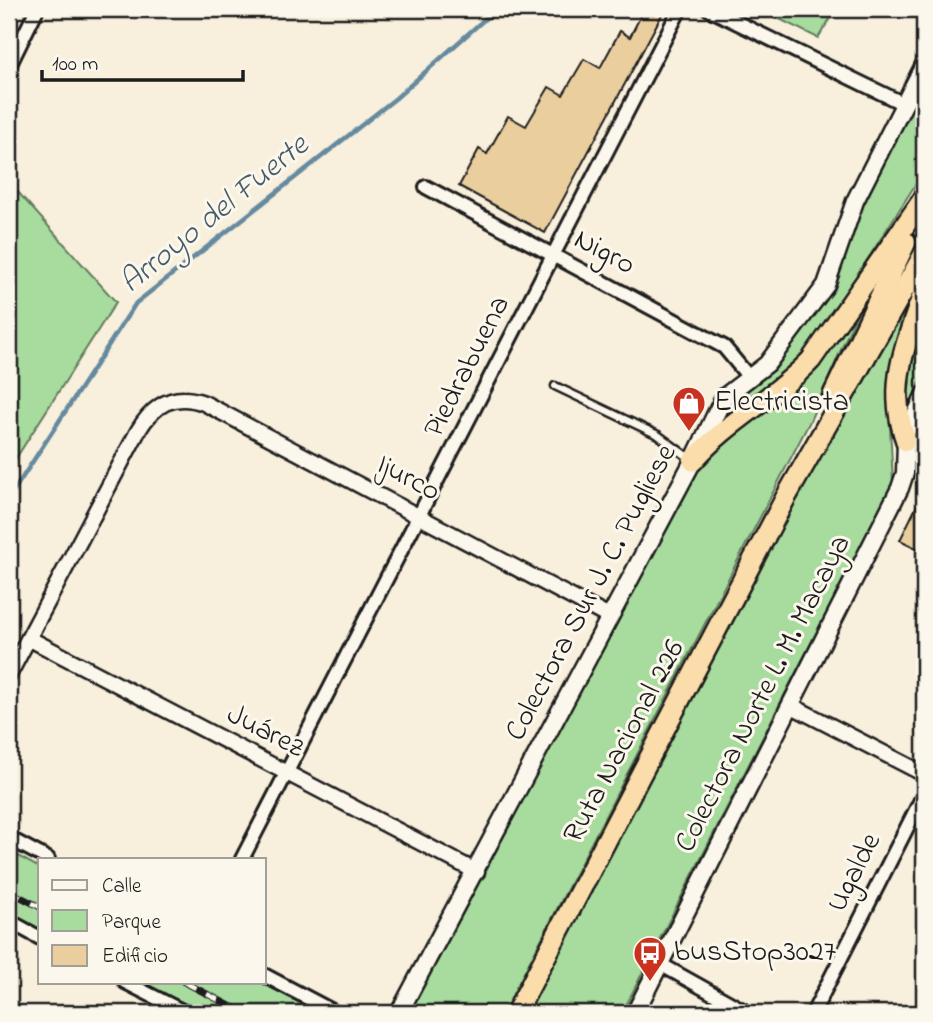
<svg xmlns="http://www.w3.org/2000/svg" width="933" height="1022" viewBox="0 0 933 1022" font-family="'Indie Flower',sans-serif">
  <style>
    .green { fill: #a8dc9e; stroke: #627c5d; stroke-width: 2 }
    .lines { fill: none; stroke-linecap: round; stroke-linejoin: round }
    .stream { stroke: #658a9f; stroke-width: 4.5 }
    .building { fill: #eace9e; stroke: #1c1c1c; stroke-width: 2 }
    .service-casing { stroke: #1c1c1c; stroke-width: 11 }
    .minor-casing { stroke: #1c1c1c; stroke-width: 18 }
    .tertiary-casing { stroke: #1c1c1c; stroke-width: 19 }
    .secondary-casing { stroke: #1c1c1c; stroke-width: 21 }
    .trunk-casing { stroke: #1c1c1c; stroke-width: 24 }
    .service { stroke: #fbf7ec; stroke-width: 6 }
    .minor { stroke: #fbf7ec; stroke-width: 12 }
    .tertiary { stroke: #fbf7ec; stroke-width: 14 }
    .secondary { stroke: #fbf7ec; stroke-width: 16 }
    .trunk { stroke: #fbddab; stroke-width: 19 }
    .rail-casing { stroke: #1c1c1c; stroke-width: 7 }
    .rail { stroke: #fbf7ec; stroke-width: 4.5; stroke-dasharray: 13; stroke-linecap: butt }
    .labels { text-anchor: middle; dominant-baseline: central; stroke-width: 6; stroke-linejoin: round; paint-order: stroke }
    .street-label { font-size: 30px; fill: #1c1c1c; stroke: #fbf7ec }
    .poi-label { font-size: 30px; fill: #1c1c1c; stroke: #fbf7ec; text-anchor: start }
    .water-label { font-size: 32px; font-style: italic; fill: #465c68; stroke: #fbf7ec }
  </style>
  <rect width="100%" height="100%" fill="#f8efdc"/>
  <filter id="ink" filterUnits="userSpaceOnUse"><feTurbulence type="fractalNoise" baseFrequency=".0143" numOctaves="2"/><feDisplacementMap in="SourceGraphic" scale="14" xChannelSelector="R" yChannelSelector="G"/><feConvolveMatrix kernelMatrix="1 2 1 2 8 2 1 2 1" color-interpolation-filters="sRGB"/></filter>
  <g filter="url(#ink)">
    <g class="green">
      <polygon points="759,9 836,9 818,38"/>
      <polygon points="924,82 924,171 811,348 778,380 720,420 730,401 747,386 775,370 831,287 843,264 857,213"/>
      <polygon points="9,182 116,302 9,469"/>
      <polygon points="922,276 888,390 893,482 622,1013 527,1013 814,467"/>
      <polygon points="866,293 809,423 503,1013 407,1013 691,479 708,456"/>
      <polygon points="924,316 924,374 908,407 901,392"/>
      <polygon points="9,851 40,868 40,929 9,913"/>
      <polygon points="141,982 260,982 321,1013 202,1013"/>
    </g>
    <g class="lines">
      <polyline class="stream" points="9,498 136,303 396,98 496,9"/>
    </g>
    <g class="building">
      <polygon points="644,9 665,9 545,233 459,186 479,149 487,154 508,116 526,126 549,87 563,95 584,59 600,68 620,31 630,37"/>
      <polygon points="924,491 924,552 900,540"/>
    </g>
    <g class="lines">
      <defs>
        <polyline id="service" points="555,386 658,435 692,460"/>
        <g id="minor">
          <polyline points="709,9 904,104"/>
          <polyline points="9,66 37,9"/>
          <polyline points="426,187 724,347 748,376"/>
          <polyline points="906,441 924,446"/>
          <polyline points="9,838 48,859"/>
          <polyline points="242,859 680,9"/>
          <polyline points="9,921 40,938"/>
          <polyline points="660,964 748,1013"/>
          <polyline points="264,975 336,1013"/>
          <polyline points="125,982 186,1013"/>
          <polyline points="813,1013 924,794"/>
        </g>
        <g id="tertiary">
          <polyline points="906,440 909,427 924,394"/>
          <polyline points="30,639 477,872"/>
          <path d="M9,675L138,431C154,404 174,392 204,403L609,617"/>
          <polyline points="790,705 924,774"/>
        </g>
        <g id="secondary">
          <polyline points="399,1013 693,461 724,397 767,364 826,285 855,201 924,65"/>
          <polyline points="635,1013 900,488 905,473 906,441"/>
        </g>
        <g id="trunk">
          <polyline points="833,395 906,242"/>
          <path d="M906,441C886,385 906,345 924,291"/>
          <path d="M693,461C727,421 775,398 811,360L924,198"/>
          <polyline points="516,1013 786,497 924,254"/>
        </g>
      </defs>
      <use href="#service" class="service-casing"/>
      <use href="#minor" class="minor-casing"/>
      <use href="#tertiary" class="tertiary-casing"/>
      <use href="#secondary" class="secondary-casing"/>
      <use href="#trunk" class="trunk-casing"/>
      <use href="#service" class="service"/>
      <use href="#minor" class="minor"/>
      <use href="#tertiary" class="tertiary"/>
      <use href="#secondary" class="secondary"/>
      <use href="#trunk" class="trunk"/>
      <defs>
        <g id="rail">
          <polyline points="9,891 40,907"/>
          <polyline points="184,982 244,1013"/>
        </g>
      </defs>
      <use href="#rail" class="rail-casing"/>
      <use href="#rail" class="rail"/>
    </g>
  </g>
  <defs>
    <symbol id="shop-pin" viewBox="-11 -11 22 30"><path d="M0 17L-7.5 6A9.5 9.5 0 1 1 7.5 6Z" fill="#c8321e" stroke="#fbf7ec"/><path d="M-5-2.5h2.3a2.7 3.5 0 0 1 5.4 0H5L5.5 6h-11ZM-1.5-2.5h3a1.5 2.3 0 0 0-3 0Z" fill="#fff"/></symbol>
    <symbol id="bus-pin" viewBox="-11 -11 22 30"><path d="M0 17L-7.5 6A9.5 9.5 0 1 1 7.5 6Z" fill="#c8321e" stroke="#fbf7ec"/><path d="M-5-6H5V4H4V6H2V4H-2V6H-4V4H-5ZM-3.5-4V0h7V-4ZM-3.5 1.2v1.5H-2V1.2ZM2 1.2v1.5H3.5V1.2Z" fill="#fff"/></symbol>
  </defs>
  <g fill-rule="evenodd">
    <use href="#shop-pin" x="670" y="384" width="38" height="52"/>
    <use href="#bus-pin" x="631" y="934" width="38" height="52"/>
  </g>
  <g class="labels">
    <g class="street-label">
      <text transform="translate(604 253) rotate(28)">Nigro</text>
      <text transform="translate(468 367) rotate(-63)">Piedrabuena</text>
      <text transform="translate(408 479) rotate(28)">Ijurco</text>
      <text transform="translate(592 593) rotate(-62)">Colectora Sur J. C. Pugliese</text>
      <text transform="translate(764 694) rotate(-63)">Colectora Norte L. M. Macaya</text>
      <text transform="translate(265 732) rotate(27)">Juárez</text>
      <text transform="translate(625 742) rotate(-62)">Ruta Nacional 226</text>
      <text transform="translate(855 873) rotate(-63)">Ugalde</text>
    </g>
    <g class="poi-label">
      <text x="714" y="403">Electricista</text>
      <text x="674" y="953">busStop3027</text>
    </g>
    <g class="water-label">
      <text transform="translate(215 215) rotate(-39)">Arroyo del Fuerte</text>
    </g>
  </g>
  <rect width="933" height="1022" fill="none" stroke="#fbf7ec" stroke-width="35"/>
  <rect x="18" y="18" width="898" height="987" fill="none" stroke="#1c1c1c" stroke-width="2.5" filter="url(#ink)"/>
  <rect x="38" y="858" width="228" height="126" fill="#fbf7ec" stroke="#a29f99" stroke-width="2"/>
  <rect x="52" y="880" width="35" height="10" fill="#fbf7ec" stroke="#a29f99" stroke-width="2"/>
  <text x="102" y="892" font-size="21" fill="#1c1c1c">Calle</text>
  <rect x="52" y="910" width="35" height="21" fill="#a8dc9e" stroke="#a29f99" stroke-width="2"/>
  <text x="102" y="928" font-size="21" fill="#1c1c1c">Parque</text>
  <rect x="52" y="945" width="35" height="21" fill="#eace9e" stroke="#a29f99" stroke-width="2"/>
  <text x="102" y="962" font-size="21" fill="#1c1c1c">Edificio</text>
  <path d="M42 70v10h201v-10" fill="none" stroke="#1c1c1c" stroke-width="3.5"/>
  <text x="52" y="70" font-size="21" fill="#1c1c1c" stroke="#fbf7ec" stroke-width="5" paint-order="stroke">100 m</text>
</svg>
